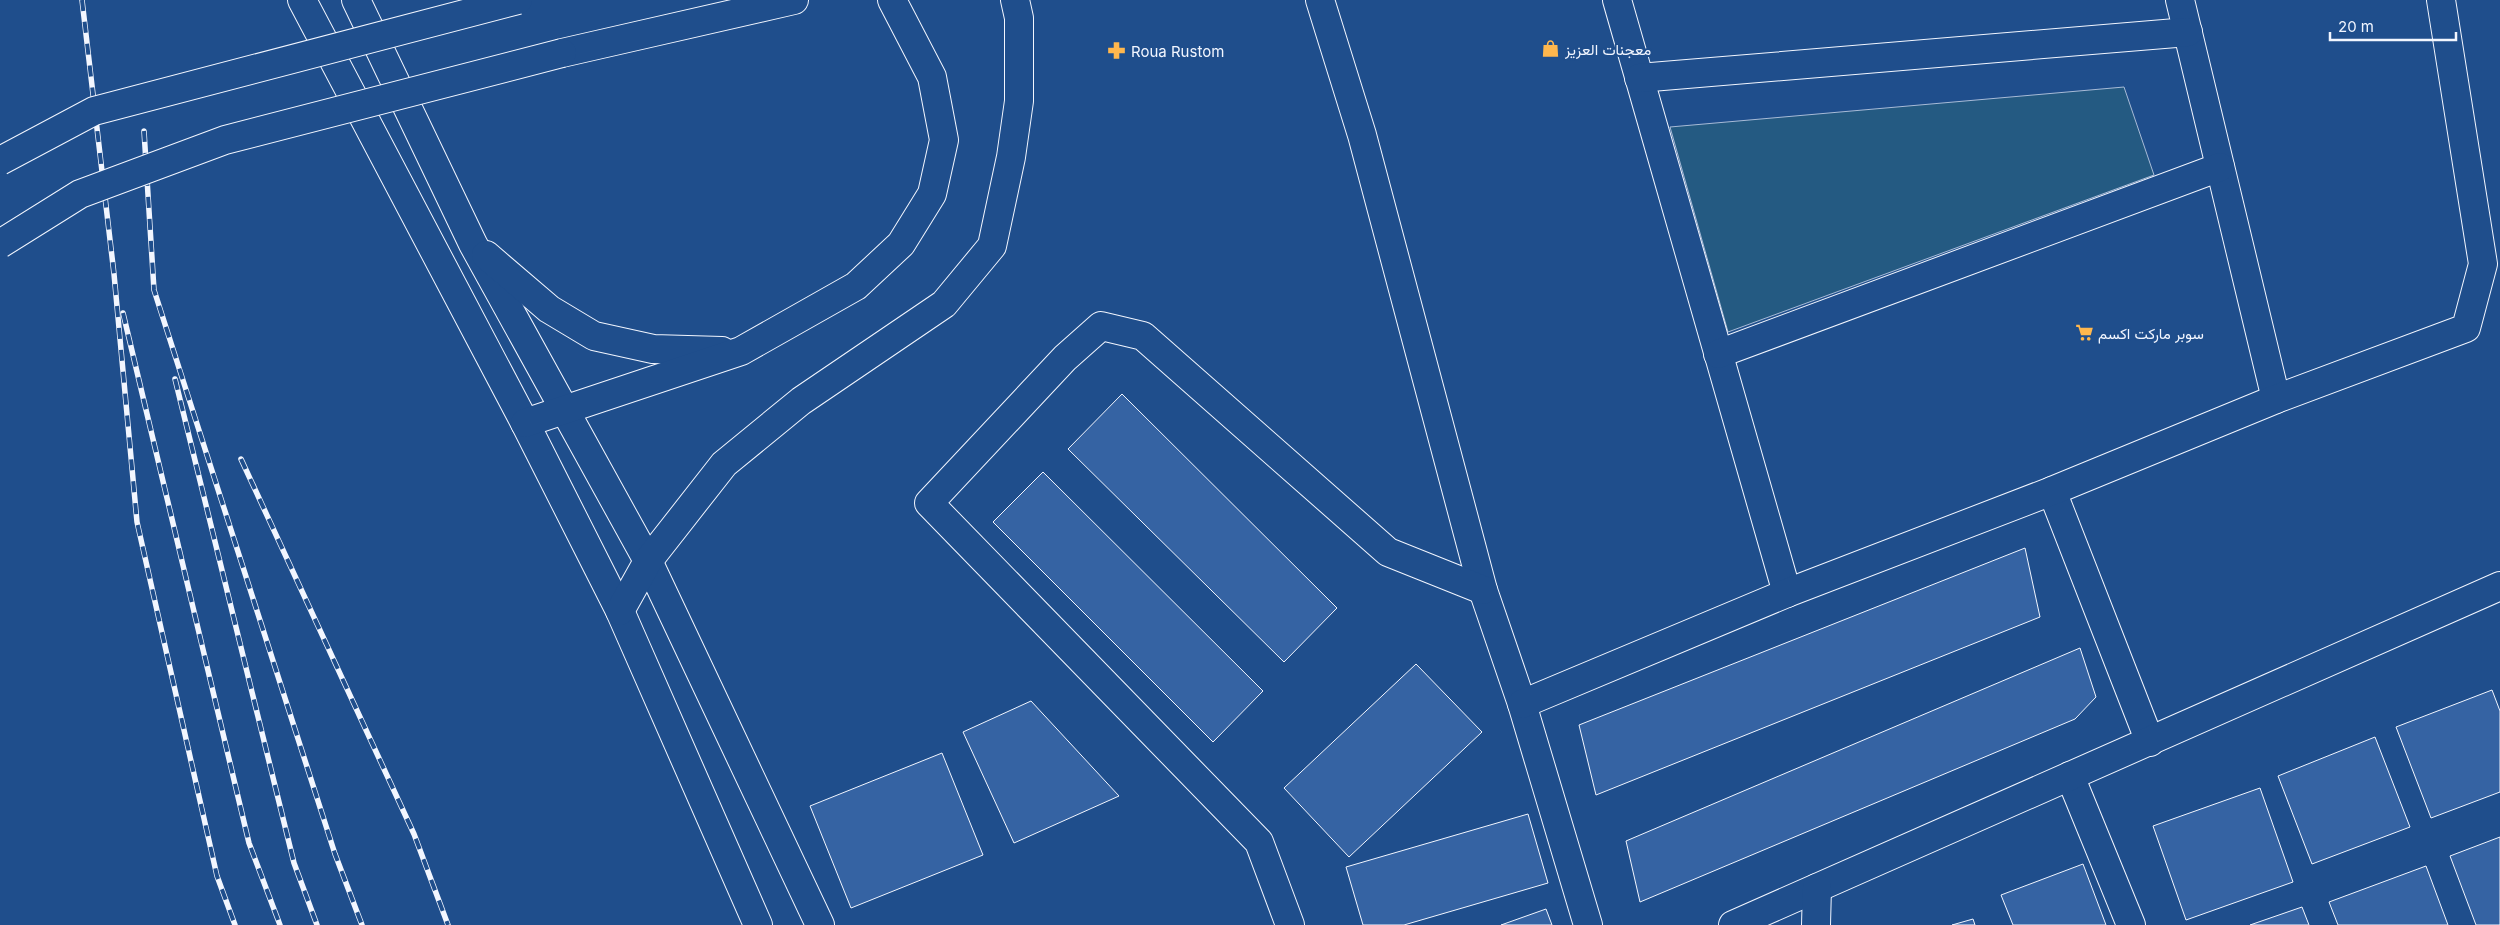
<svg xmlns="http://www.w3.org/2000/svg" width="2500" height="925" viewBox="0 0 2500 925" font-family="Inter,Vazirmatn,sans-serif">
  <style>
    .park { fill: #245a82; stroke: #a8bbd7 }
    .building { fill: #3563a3; stroke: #f2f6ff }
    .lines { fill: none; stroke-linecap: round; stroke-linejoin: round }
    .minor-casing { stroke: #f2f6ff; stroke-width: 30 }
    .secondary-casing { stroke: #f2f6ff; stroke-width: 30 }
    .minor { stroke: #1f4e8c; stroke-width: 28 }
    .secondary { stroke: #1f4e8c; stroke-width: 28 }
    .rail-casing { stroke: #f2f6ff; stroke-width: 5.5 }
    .rail { stroke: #1f4e8c; stroke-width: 4; stroke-dasharray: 11; stroke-linecap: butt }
    .secondary-bridge-casing { stroke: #f2f6ff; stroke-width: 30; stroke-linecap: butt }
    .secondary-bridge { stroke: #1f4e8c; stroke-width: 28 }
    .labels { text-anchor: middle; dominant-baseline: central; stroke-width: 4; stroke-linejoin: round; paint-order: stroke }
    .poi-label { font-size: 15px; fill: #f2f6ff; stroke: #1f4e8c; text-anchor: start }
  </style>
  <rect width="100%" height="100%" fill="#1f4e8c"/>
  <polygon class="park" points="2124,87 2154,175 1728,332 1670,127"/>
  <g class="building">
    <polygon points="1122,394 1337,608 1284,662 1068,449"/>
    <polygon points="1043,472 1263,691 1213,742 993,522"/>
    <polygon points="2025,548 2040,617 1596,795 1579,725"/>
    <polygon points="2080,648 2096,697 2075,719 1640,902 1626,841"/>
    <polygon points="1416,664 1482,732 1349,857 1284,788"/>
    <polygon points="2492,690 2500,711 2500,792 2431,818 2396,727"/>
    <polygon points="1031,701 1119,796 1014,843 963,732"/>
    <polygon points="2375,737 2410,827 2312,864 2278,776"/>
    <polygon points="942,753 983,855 851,908 810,806"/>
    <polygon points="2260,788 2293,882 2186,920 2153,826"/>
    <polygon points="1528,814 1548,883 1404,925 1363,925 1346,867"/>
    <polygon points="2500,837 2500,925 2476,925 2450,856"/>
    <polygon points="2083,864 2106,925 2013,925 2001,895"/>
    <polygon points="2426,866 2448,925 2338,925 2329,902"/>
    <polygon points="2302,907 2309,925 2250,925"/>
    <polygon points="1546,909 1552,925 1501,925"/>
    <polygon points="1973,919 1975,925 1952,925"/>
  </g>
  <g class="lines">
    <defs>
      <g id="minor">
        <polyline points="1320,0 1362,135 1483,590 1522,704 1588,925"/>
        <polyline points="1617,0 1787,593"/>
        <polyline points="2180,0 2276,399"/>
        <polyline points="1639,78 2188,32"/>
        <polyline points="1718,354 2220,167"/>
        <polyline points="2052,491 2150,742"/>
        <polyline points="1522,704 1787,593 2052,491 2276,399 2466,328 2483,264 2441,0"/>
        <polyline points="2070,776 2131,925"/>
        <polyline points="1290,925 1259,842 929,503 1065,358 1101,326 1143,336 1388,552 1483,590"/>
        <polyline points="1733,925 2500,586"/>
        <polyline points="1816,925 1817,888"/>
      </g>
      <g id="secondary">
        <polyline points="302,0 525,423 620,611 758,925"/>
        <polyline points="356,0 473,244 648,561 820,925"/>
        <polyline points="562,53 794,0"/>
        <polyline points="486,255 549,309 594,336 653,349 722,351"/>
        <polyline points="525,423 741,351 856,286 901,244 932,194 944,140 932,77 892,0"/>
        <polyline points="620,611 648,561 724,464 801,401 944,304 992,246 1011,157 1019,101 1019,18 1015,0"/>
      </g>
    </defs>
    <use href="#minor" class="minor-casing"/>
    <use href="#secondary" class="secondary-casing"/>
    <use href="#minor" class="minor"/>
    <use href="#secondary" class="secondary"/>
    <defs>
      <g id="rail">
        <polyline points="82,0 114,274 137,522 217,876 235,925"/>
        <polyline points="144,131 154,290 335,854 362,925"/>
        <polyline points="123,313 249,843 280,925"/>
        <polyline points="175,379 294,863 317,925"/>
        <polyline points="241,459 414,834 448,925"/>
      </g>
    </defs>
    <use href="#rail" class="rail-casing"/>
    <use href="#rail" class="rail"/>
    <defs>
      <g id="secondary-bridge">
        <polyline points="0,161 94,111 518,0"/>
        <polyline points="0,244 80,194 225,140 562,53"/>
      </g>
    </defs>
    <use href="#secondary-bridge" class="secondary-bridge-casing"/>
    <use href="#secondary-bridge" class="secondary-bridge"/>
  </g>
  <defs>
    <symbol id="shop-bare" viewBox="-9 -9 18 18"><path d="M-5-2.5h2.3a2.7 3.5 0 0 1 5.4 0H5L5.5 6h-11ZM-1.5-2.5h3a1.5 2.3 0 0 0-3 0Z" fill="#ffb74d" stroke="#1f4e8c" stroke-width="2.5" paint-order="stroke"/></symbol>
    <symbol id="pharmacy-bare" viewBox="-9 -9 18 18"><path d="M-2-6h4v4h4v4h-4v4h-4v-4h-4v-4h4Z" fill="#ffb74d" stroke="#1f4e8c" stroke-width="2.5" paint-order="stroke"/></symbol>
    <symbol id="supermarket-bare" viewBox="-9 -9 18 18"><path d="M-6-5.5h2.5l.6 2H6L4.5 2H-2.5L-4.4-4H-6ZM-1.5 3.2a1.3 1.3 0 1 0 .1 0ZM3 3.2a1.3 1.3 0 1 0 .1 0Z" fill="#ffb74d" stroke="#1f4e8c" stroke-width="2.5" paint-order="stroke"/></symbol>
  </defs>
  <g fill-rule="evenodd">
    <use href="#shop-bare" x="1538" y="36" width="25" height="25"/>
    <use href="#pharmacy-bare" x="1104" y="38" width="25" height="25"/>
    <use href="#supermarket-bare" x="2072" y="320" width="25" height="25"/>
  </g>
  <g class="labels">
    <g class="poi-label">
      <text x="1565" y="49">معجنات العزيز</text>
      <text x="1131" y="51">Roua Rustom</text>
      <text x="2098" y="333">سوبر ماركت اكسم</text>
    </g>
  </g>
  <path d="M2330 32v8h126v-8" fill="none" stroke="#f2f6ff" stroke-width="2.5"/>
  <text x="2338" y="32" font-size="15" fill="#f2f6ff" stroke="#1f4e8c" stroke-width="4" paint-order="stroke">20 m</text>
</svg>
